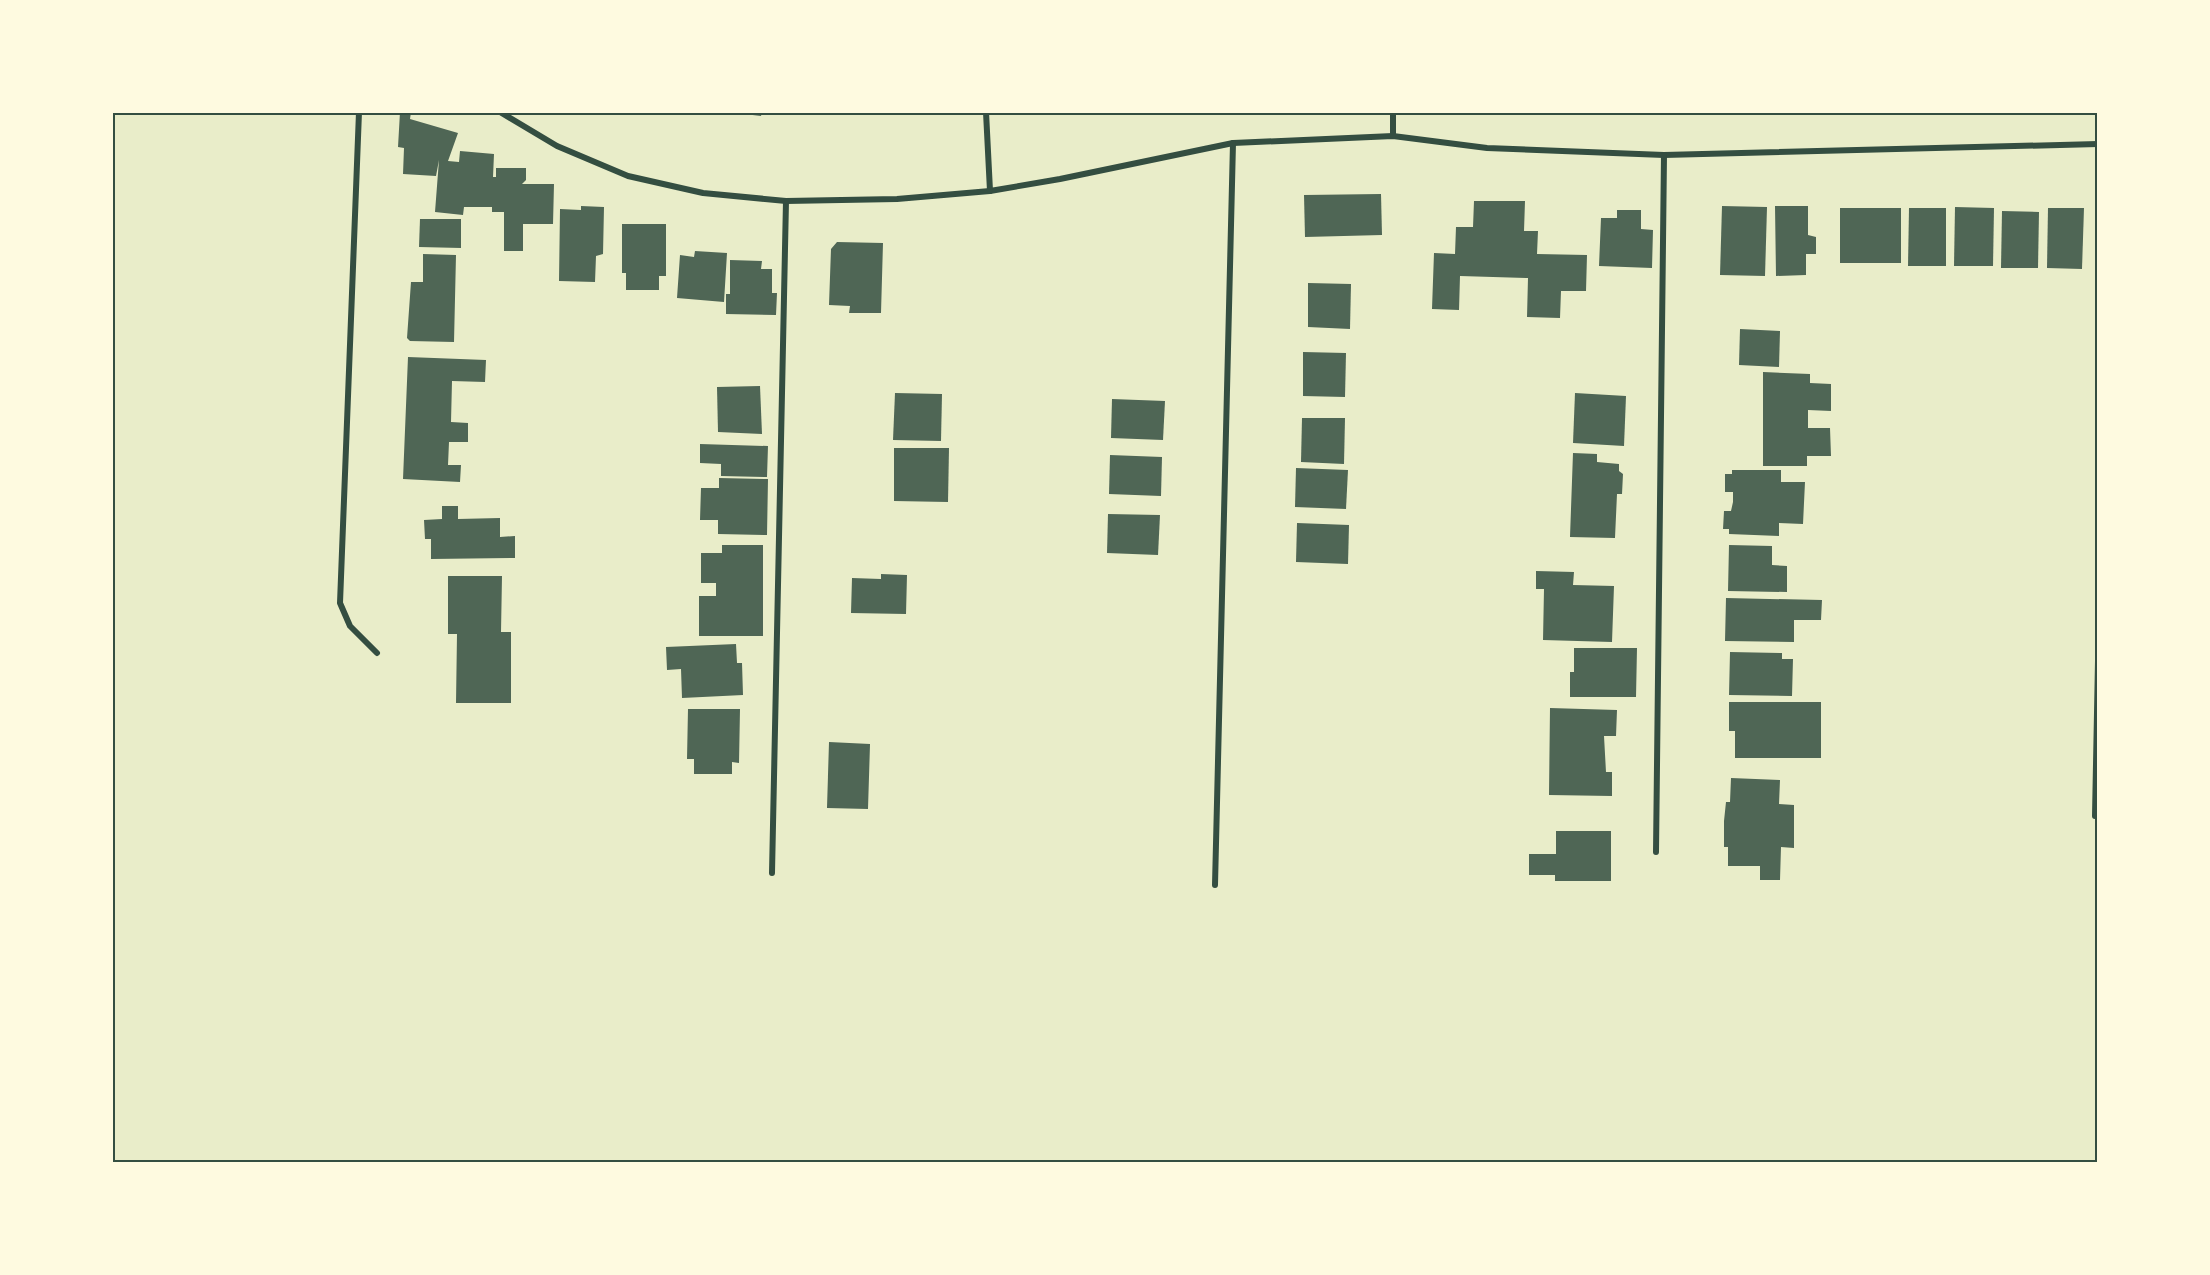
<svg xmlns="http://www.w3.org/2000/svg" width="2210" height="1275" viewBox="0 0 2210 1275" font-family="Ubuntu,sans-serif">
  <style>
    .building { fill: #4f6655 }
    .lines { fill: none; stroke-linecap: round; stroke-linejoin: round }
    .minor { stroke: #344e41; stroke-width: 6 }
    .neatline { fill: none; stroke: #344e41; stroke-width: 2 }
  </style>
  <rect width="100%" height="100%" fill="#e9edc9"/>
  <g class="building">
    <polygon points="400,112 411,112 410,119 458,133 448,161 459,162 460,151 494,154 493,177 496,177 496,168 526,168 526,180 522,184 554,184 553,224 523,224 523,251 504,251 504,212 492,212 492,207 464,207 463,215 435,212 439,160 436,176 403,174 404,148 398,147"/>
    <polygon points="727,112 762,112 761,116"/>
    <polygon points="1381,194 1382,235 1305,237 1304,195"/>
    <polygon points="1474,201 1525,201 1524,231 1538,231 1537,254 1587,255 1586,291 1561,291 1560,318 1527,317 1528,278 1460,276 1459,310 1432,309 1434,253 1455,254 1456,227 1473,227"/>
    <polygon points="581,206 604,207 603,254 596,256 595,282 559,281 560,209 581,210"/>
    <polygon points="1722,206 1767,207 1765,276 1720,275"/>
    <polygon points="1775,206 1808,206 1808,235 1816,237 1816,254 1806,254 1806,275 1776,276"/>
    <polygon points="1955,207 1994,208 1993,266 1954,266"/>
    <rect x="1840" y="208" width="61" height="55"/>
    <polygon points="1909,208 1946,208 1946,266 1908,266"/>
    <polygon points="2048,208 2084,208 2082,269 2047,268"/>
    <polygon points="1617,210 1641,210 1641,229 1653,230 1652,268 1599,266 1601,218 1617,218"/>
    <polygon points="2002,211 2039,212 2038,268 2001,268"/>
    <polygon points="420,219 461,219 461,248 419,247"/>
    <polygon points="622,224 666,224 666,276 659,276 659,290 626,290 626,273 622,273"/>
    <polygon points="837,242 883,243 881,313 849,313 850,306 829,305 831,249"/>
    <polygon points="695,251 727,253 724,302 677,298 680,255 694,257"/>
    <polygon points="423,254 456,255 454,342 410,341 407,338 411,282 423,282"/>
    <polygon points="730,260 762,261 761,269 772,269 772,293 777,293 776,315 726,314 726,294 730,294"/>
    <polygon points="1308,283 1351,284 1350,329 1308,327"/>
    <polygon points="1740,329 1780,331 1779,367 1739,365"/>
    <polygon points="1303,352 1346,353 1345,397 1303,396"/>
    <polygon points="408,357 486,360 485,382 452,381 451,422 468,423 468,442 449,442 448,465 461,465 460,482 403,479"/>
    <polygon points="1763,372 1810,374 1810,383 1831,384 1831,411 1808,410 1808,428 1830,428 1831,456 1807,456 1807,466 1763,466"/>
    <polygon points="760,386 762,434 718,432 717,387"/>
    <polygon points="895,393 942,394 941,441 893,440"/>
    <polygon points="1575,393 1626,396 1624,446 1573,443"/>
    <polygon points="1112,399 1165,401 1163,440 1111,438"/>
    <polygon points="1302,418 1345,418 1344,464 1301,462"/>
    <polygon points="700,444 768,446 767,477 721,476 721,464 700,463"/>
    <polygon points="894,448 949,448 948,502 894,501"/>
    <polygon points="1573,453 1597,454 1597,462 1619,464 1619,471 1623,474 1622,494 1617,494 1615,538 1570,537"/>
    <polygon points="1110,455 1162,457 1161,496 1109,494"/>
    <polygon points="1296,468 1348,470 1346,509 1295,507"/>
    <polygon points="1732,470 1781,470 1781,482 1805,482 1803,524 1779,523 1779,536 1729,534 1729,529 1723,529 1724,511 1731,511 1733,502 1733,492 1725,492 1725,474 1732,474"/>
    <polygon points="719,478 768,479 767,535 718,534 718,520 700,520 701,488 719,488"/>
    <polygon points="442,506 458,506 458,519 500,518 500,537 515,536 515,558 431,559 431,539 425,539 424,520 442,519"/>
    <polygon points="1108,514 1160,515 1158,555 1107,553"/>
    <polygon points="1297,523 1349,525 1348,564 1296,562"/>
    <polygon points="722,545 763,545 763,636 699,636 699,596 716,596 716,583 701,583 701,553 722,553"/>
    <polygon points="1729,545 1772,546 1772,565 1787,566 1787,592 1728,591"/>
    <polygon points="1536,571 1574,572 1573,585 1614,586 1612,642 1543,640 1544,589 1536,589"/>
    <polygon points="881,574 907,575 906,614 851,613 852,578 881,579"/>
    <polygon points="448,576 502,576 501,632 511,632 511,703 456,703 457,634 448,634"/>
    <polygon points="1726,598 1822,600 1821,620 1794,620 1794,642 1725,641"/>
    <polygon points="736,644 737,663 742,663 743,695 682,698 681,669 667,670 666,647"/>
    <polygon points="1574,648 1637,648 1636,697 1570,697 1570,672 1574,672"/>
    <polygon points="1730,652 1782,653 1782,659 1793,659 1792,696 1729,695"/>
    <polygon points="1729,702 1821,702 1821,758 1735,758 1735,731 1729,731"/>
    <polygon points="1550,708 1617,710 1616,736 1604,736 1606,772 1612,772 1612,796 1549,795"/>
    <polygon points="688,709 740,709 739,763 732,762 732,774 694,774 694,759 687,759"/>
    <polygon points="829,742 870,744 868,809 827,808"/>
    <polygon points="1731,778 1780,780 1779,804 1794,805 1794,848 1781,847 1780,880 1760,880 1760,866 1728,866 1728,847 1724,847 1724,821 1726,802 1730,802"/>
    <polygon points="1556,831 1611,831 1611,881 1555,881 1555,875 1529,875 1529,854 1556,854"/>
  </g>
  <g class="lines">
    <g class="minor">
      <polyline points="359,112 340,603 350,626 377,653"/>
      <polyline points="500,112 557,146 628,176 703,193 786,201 897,199 990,191 1060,179 1233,143 1393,136 1487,148 1664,155 2098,144"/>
      <polyline points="986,112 990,191"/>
      <polyline points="1393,112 1393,136"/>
      <polyline points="2095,816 2098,661"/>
      <polyline points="1656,852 1664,155"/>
      <polyline points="772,873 786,201"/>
      <polyline points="1215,885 1233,143"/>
    </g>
  </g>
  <rect width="2210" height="1275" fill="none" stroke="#fefae0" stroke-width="228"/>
  <rect x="114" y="114" width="1982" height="1047" class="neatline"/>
</svg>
